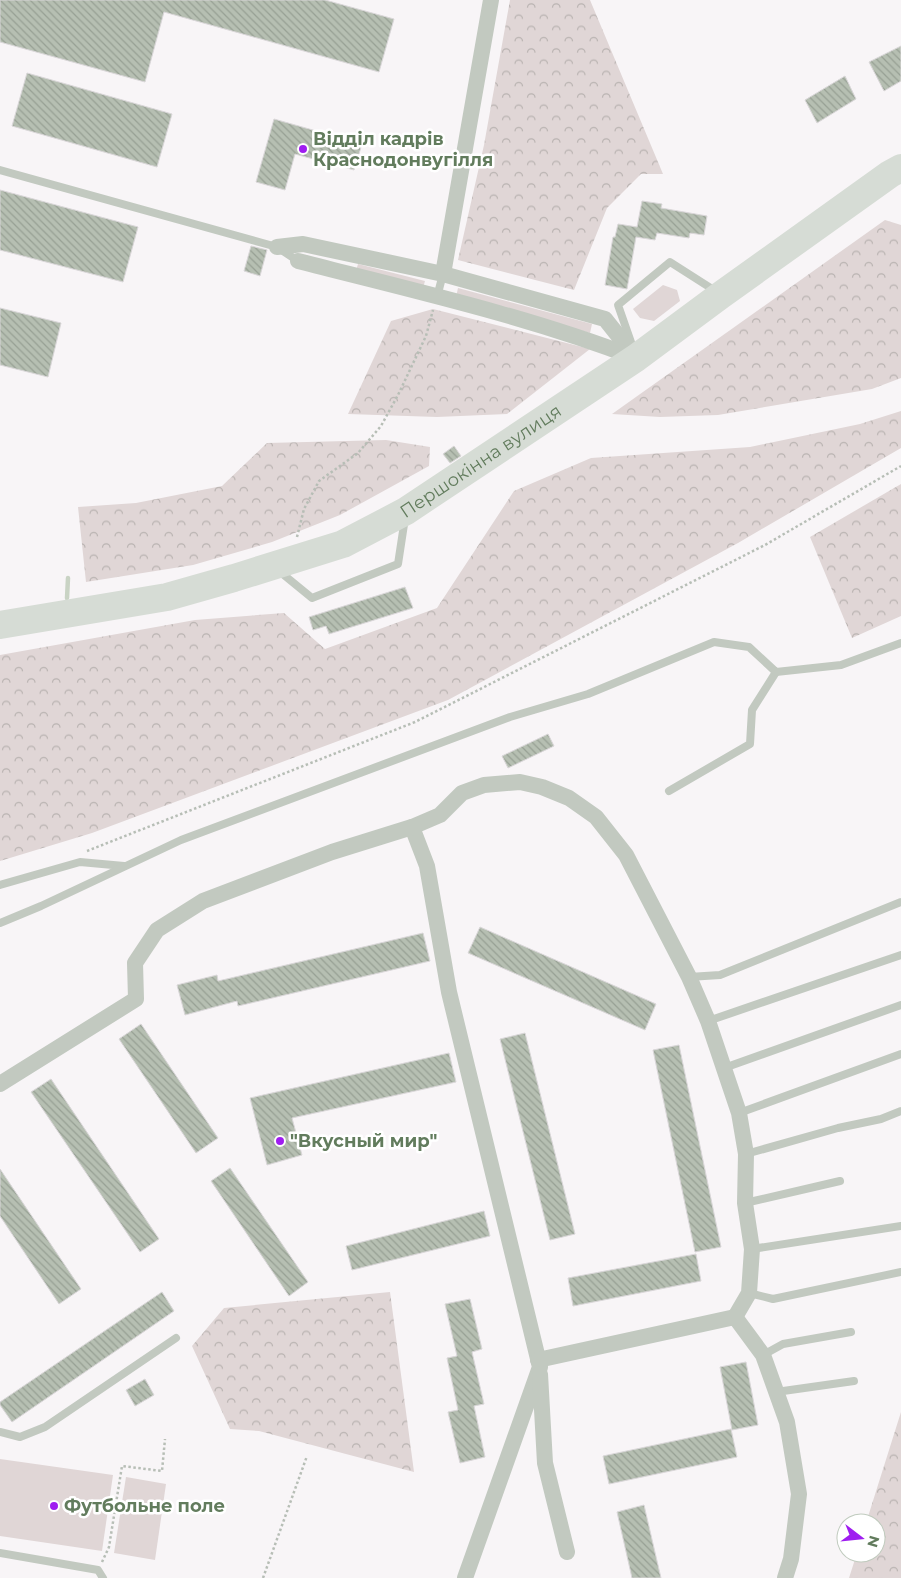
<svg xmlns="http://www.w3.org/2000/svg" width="901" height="1578" viewBox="0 0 901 1578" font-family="Montserrat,sans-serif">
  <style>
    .grass { fill: #e0d6d6 }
    .forest { fill: url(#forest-crowns) }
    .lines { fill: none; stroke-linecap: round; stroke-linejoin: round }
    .stream { stroke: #c9d3c4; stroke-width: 4.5 }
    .building { fill: url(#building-back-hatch); stroke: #dad7d9 }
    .path { stroke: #b7beb6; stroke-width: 2.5; stroke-dasharray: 2.5 2.5; stroke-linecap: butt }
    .lane { stroke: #c2c9c0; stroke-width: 8 }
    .street { stroke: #c2c9c0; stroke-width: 16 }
    .highway { stroke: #d6dcd5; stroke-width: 28 }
    .poi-dot { fill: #9f1df0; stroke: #fff; stroke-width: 2 }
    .labels { text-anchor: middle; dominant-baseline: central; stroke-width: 5; stroke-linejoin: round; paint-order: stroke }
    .poi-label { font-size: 18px; font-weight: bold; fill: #627c5d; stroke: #fff; text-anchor: start }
    .street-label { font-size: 18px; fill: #627c5d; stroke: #fff }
  </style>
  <defs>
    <pattern id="forest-crowns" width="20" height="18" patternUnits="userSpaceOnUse" patternTransform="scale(1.25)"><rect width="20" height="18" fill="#e0d6d6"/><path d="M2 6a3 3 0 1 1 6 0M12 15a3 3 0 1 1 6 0" fill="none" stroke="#b9b3b1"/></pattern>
    <pattern id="building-back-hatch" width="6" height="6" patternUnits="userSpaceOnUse" patternTransform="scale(1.25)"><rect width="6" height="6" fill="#b6bfb2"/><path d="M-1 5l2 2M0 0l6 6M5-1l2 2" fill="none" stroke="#97a094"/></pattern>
  </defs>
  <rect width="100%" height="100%" fill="#f8f5f7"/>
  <g class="grass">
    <polygon points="358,264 425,281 423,288 356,271"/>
    <polygon points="663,285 677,290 680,301 654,321 640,318 633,309"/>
    <polygon points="458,288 592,324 590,333 456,297"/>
    <polygon points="0,1459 113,1475 102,1551 0,1536"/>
    <polygon points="126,1477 166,1484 155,1560 114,1553"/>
  </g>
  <g class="forest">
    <polygon points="510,0 590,0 663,174 641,174 607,208 574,290 458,260 484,145"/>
    <polygon points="885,220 901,225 901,378 872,389 718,415 660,417 612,414"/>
    <polygon points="433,309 590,349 507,414 437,417 348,414 391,321"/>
    <polygon points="901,411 901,448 738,543 448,700 92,833 0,861 0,655 195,620 284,613 325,649 437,608 514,491 591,458 750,447 860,424"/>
    <polygon points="386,440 430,447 429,466 340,515 272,542 193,565 86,582 78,507 136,503 222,486 267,443"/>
    <polygon points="901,484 901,616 852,638 810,537"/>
    <polygon points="390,1292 414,1472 259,1431 230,1429 192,1346 224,1308"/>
    <polygon points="901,1412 901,1578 849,1578 857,1553 876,1553 876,1523 866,1523"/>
  </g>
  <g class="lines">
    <polyline class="stream" points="67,598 68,578"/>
  </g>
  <g class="building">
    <polygon points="0,0 325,0 394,19 379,72 164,12 145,82 0,42"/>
    <polygon points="901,46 901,81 884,91 869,62"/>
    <polygon points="27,73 172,114 157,167 12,126"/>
    <polygon points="845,76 856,99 817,123 805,100"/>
    <polygon points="274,119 362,144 354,170 295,154 285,190 256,182"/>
    <polygon points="0,190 138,227 123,282 0,250"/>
    <polygon points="642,201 662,204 661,208 707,216 704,235 690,233 689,238 657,233 655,240 636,237 627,289 605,285 613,237 615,237 618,224 637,227"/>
    <polygon points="251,246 267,250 260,276 244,271"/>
    <polygon points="0,308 61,323 48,377 0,365"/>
    <polygon points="454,446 461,456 450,463 443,454"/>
    <polygon points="405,587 413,608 329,634 326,626 313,630 309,617"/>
    <polygon points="548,734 554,746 508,768 502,756"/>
    <polygon points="480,927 656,1004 645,1030 468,953"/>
    <polygon points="423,933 430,961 238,1006 237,1001 185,1015 177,985 217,975 218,981"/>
    <polygon points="141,1024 218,1138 196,1153 119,1039"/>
    <polygon points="525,1033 575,1234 550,1240 500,1039"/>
    <polygon points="679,1045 721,1247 695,1252 653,1050"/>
    <polygon points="449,1053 456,1082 292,1118 302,1155 267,1165 250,1098"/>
    <polygon points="51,1079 159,1239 140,1252 31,1092"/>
    <polygon points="230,1168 308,1282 289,1296 211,1181"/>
    <polygon points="0,1169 81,1289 59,1304 0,1216"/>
    <polygon points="484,1211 490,1236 352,1270 346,1246"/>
    <polygon points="696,1254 701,1281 573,1306 568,1278"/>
    <polygon points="162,1292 174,1311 12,1422 0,1405 0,1402"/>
    <polygon points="470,1299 482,1349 472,1352 484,1404 474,1406 485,1457 460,1463 448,1412 458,1410 447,1358 457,1356 445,1304"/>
    <polygon points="746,1362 758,1425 732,1430 720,1367"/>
    <polygon points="145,1379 154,1395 135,1406 126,1390"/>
    <polygon points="731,1429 737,1457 609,1484 603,1456"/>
    <polygon points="644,1505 661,1578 632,1578 617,1512"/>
  </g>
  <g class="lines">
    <g class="path">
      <polyline points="297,537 304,509 319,481 358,453 381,426 398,395 426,336 433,310"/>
      <polyline points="87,851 415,722 765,545 901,466"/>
      <polyline points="102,1562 109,1547 122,1466 162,1471 165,1439"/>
      <polyline points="263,1578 307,1456"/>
    </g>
    <g class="lane">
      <polyline points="0,170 277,247 298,261"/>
      <polyline points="437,297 443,274"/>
      <polyline points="632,345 618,305 670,262 717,292"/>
      <polyline points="279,571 312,598 398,564 405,518"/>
      <polyline points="669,791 750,744 752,710 776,672"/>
      <polyline points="0,885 80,862 124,866"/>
      <polyline points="0,923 41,906 181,840 510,717 588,694 714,642 749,647 776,672 841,665 901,643"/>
      <polyline points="689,977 720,975 901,902"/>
      <polyline points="708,1021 901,955"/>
      <polyline points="724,1068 901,1005"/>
      <polyline points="739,1113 901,1054"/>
      <polyline points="746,1154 838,1128 881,1119 901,1111"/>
      <polyline points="745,1203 840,1181"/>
      <polyline points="752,1249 901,1226"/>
      <polyline points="749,1293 773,1299 901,1272"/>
      <polyline points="763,1355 783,1344 851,1332"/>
      <polyline points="776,1392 854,1381"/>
      <polyline points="0,1432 20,1437 45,1427 176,1338"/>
      <polyline points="0,1553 98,1570 103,1578"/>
    </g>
    <g class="street">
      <polyline points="277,247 303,244 443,274 605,319 636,358"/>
      <path d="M298,261C411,290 527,316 636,358"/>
      <polyline points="443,274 491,0"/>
      <polyline points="412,827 427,866 449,992 540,1367 465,1578"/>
      <polyline points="0,1084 136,999 135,963 157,930 203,901 332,852 412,827 440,815 462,793 484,785 520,782 542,787 569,798 596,817 626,855 689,977 708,1021 739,1113 746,1154 745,1203 752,1249 749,1293 735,1317"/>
      <polyline points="538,1360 735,1317 763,1355 787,1422 799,1494 791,1559 785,1578"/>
      <polyline points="540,1374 545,1463 567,1552"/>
    </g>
    <path class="highway" id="s1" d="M0,625L167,597L234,578L343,544L406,511L636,358L721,295L890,174L901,168"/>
  </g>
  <g class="poi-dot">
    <circle cx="303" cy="149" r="5"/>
    <circle cx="280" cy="1141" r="5"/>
    <circle cx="54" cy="1506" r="5"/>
  </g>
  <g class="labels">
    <g class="poi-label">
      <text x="313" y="139">Відділ кадрів<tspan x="313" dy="21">Краснодонвугілля</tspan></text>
      <text x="290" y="1141">"Вкусный мир"</text>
      <text x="64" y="1506">Футбольне поле</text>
    </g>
    <g class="street-label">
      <text stroke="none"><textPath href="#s1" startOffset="514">Першокінна вулиця</textPath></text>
    </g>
  </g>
  <g transform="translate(861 1538) rotate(106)"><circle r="24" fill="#ffffff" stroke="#c0cbbe"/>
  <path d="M0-4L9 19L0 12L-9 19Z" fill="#9f1df0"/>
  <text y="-8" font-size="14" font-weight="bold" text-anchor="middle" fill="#627c5d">N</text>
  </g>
</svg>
